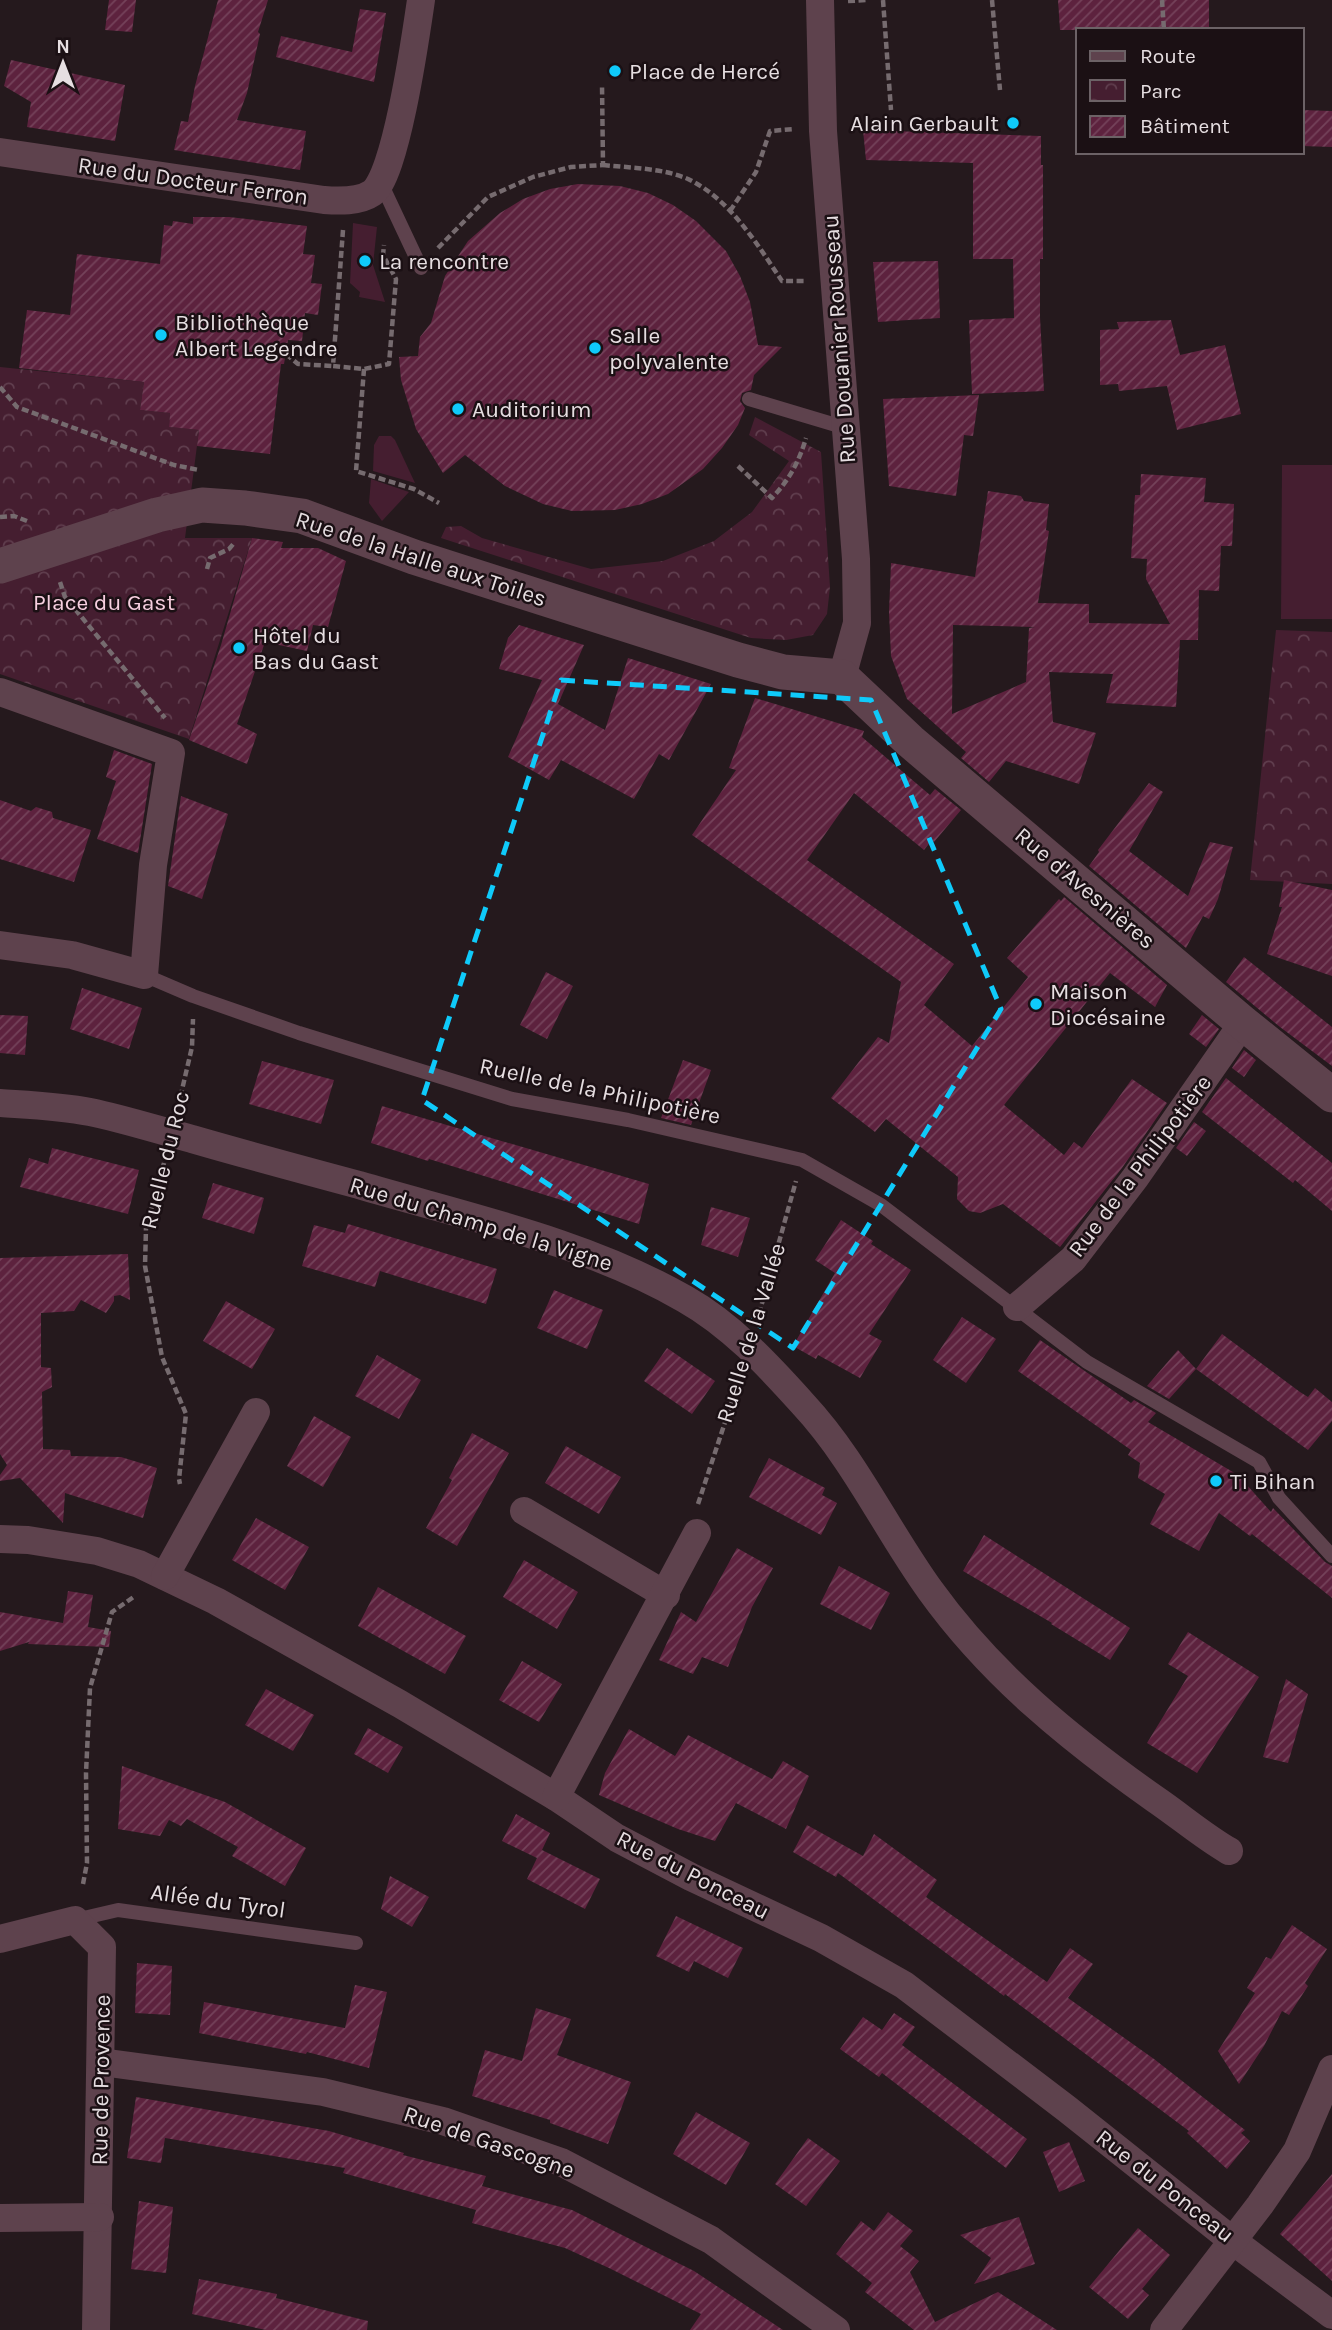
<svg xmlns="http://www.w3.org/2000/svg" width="1332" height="2330" viewBox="0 0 1332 2330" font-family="Karla,sans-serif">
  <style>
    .green { fill: #451e30 }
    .park { fill: url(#park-crowns) }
    .building { fill: url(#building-hatch); fill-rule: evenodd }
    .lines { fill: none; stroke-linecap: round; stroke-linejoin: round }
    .path { stroke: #766b6f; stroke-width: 4.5; stroke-dasharray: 7 3.5; stroke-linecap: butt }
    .service { stroke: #5e424d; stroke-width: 14 }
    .minor { stroke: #5e424d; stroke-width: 28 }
    .tertiary { stroke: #5e424d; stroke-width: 35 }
    .marked { fill: none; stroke: #0fcafa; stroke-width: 5; stroke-dasharray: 14 9; stroke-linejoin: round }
    .poi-dot { fill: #0fcafa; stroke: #1b1014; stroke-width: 2.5 }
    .labels { text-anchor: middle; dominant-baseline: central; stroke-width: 5; stroke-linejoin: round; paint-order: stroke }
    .poi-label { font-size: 23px; fill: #e6dee1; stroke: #1b1014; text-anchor: start }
    .street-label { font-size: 23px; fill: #e6dee1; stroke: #1b1014 }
    .park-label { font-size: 23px; fill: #f7cfdf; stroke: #1b1014 }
  </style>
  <defs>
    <pattern id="park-crowns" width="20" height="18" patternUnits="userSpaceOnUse" patternTransform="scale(1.75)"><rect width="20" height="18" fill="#451e30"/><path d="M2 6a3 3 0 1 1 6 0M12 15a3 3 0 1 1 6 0" fill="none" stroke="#603e4e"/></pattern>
    <pattern id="building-hatch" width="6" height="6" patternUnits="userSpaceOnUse" patternTransform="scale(1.75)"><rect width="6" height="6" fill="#5d223e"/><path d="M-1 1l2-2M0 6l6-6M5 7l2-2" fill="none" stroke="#74425a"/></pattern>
  </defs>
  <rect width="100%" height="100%" fill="#25191d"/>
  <g class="green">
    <polygon points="353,223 377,227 373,265 385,302 359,297 360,292 350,283"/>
    <polygon points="379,436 391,436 395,440 415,483 373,471 374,445"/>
    <polygon points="1282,465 1332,465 1332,619 1281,619"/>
    <polygon points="371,479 409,492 382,521 369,503"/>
  </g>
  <g class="park">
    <polygon points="0,367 144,382 140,410 170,413 169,427 199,430 185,538 252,538 189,739 0,674"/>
    <polygon points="755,417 821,452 830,587 827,614 813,635 786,640 751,638 441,538 446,527 461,526 482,538 591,569 663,561 714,541 752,512 789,461 749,435"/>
    <polygon points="1276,630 1332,632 1332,884 1250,880"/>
  </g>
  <g class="building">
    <polygon points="109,0 136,0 132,32 105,30"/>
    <polygon points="218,0 268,0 258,32 260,34 247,93 237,120 306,131 300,170 174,150 181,121 188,122 195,86"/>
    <polygon points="1058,0 1209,0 1209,30 1060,30"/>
    <polygon points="360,9 386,13 374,82 276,57 281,36 352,52"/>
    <polygon points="11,60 125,85 115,141 27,127 31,102 4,86"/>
    <polygon points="1302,110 1332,111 1332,147 1302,146"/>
    <polygon points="863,130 1041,136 1041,165 1043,165 1043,259 1040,259 1040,317 1044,391 972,394 969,320 1014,318 1013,259 973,259 973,163 866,160"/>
    <polygon points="578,184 620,186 648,193 673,205 696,221 726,251 740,276 750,302 758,345 782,347 754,375 751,390 742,393 740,401 745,408 738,425 722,448 703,469 668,494 642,504 615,510 572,511 543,504 505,486 465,455 443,473 416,429 401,380 399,357 418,356 420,337 431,323 445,276 468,241 500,213 523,199 550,189"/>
    <polygon points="193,217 229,217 307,226 303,254 315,255 311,283 322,284 318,315 305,313 302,341 288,340 284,364 281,364 270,454 197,446 199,430 169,427 170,413 140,410 144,382 19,368 27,310 70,315 77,254 160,264 164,225 172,226 173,221 193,224"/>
    <polygon points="938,261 940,318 878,322 873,262"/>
    <polygon points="1171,320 1180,355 1225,345 1241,414 1177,430 1167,386 1119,391 1118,384 1100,385 1100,330 1119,329 1117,322"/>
    <polygon points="979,395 973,436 964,435 956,496 889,486 883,399"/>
    <path d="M1141,474L1206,478L1204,502L1234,504L1232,546H1221L1219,591L1199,590L1198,640H1180L1176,707L1106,703L1113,674L1049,672L1053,722L1096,733L1079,784L1006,761L989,782L961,758L966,752L907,699L891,656L889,612L891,563L975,577L988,491L1021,496L1024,501L1049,504L1046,530L1049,531L1038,603L1089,604V623L1170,624L1146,579L1147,559L1131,558L1135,495H1140ZM953,625L1035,627L1029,628L1026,682L952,714Z"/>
    <polygon points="252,538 283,542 281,548 318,548 346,561 328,627 313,625 307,651 265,642 237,724 257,734 247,764 189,740 221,645"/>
    <polygon points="519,625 584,645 558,704 605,730 628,658 711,684 669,760 659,754 634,799 561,760 549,780 508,757 542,680 499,669 508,638"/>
    <polygon points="755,698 864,731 862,737 910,778 930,795 935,789 961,810 934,842 932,840 924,850 854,793 807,860 954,964 924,1005 972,1046 1028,977 1007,958 1059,899 1061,901 1064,897 1167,985 1155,1007 1110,973 1004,1105 1064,1155 1074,1142 1082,1148 1132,1079 1167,1103 1122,1168 1060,1247 1003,1204 980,1213 969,1211 957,1199 958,1177 886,1119 875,1132 831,1098 878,1037 889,1043 901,982 692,835 736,770 729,768"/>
    <polygon points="114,750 152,764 138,853 97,839 116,781 106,777"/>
    <polygon points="1149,783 1163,792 1129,851 1188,896 1210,842 1233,847 1218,899 1209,919 1203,916 1186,948 1089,866 1099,852 1098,850"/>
    <polygon points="181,796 228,814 202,899 168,886"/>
    <polygon points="0,800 31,811 36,807 52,812 53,818 91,830 74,882 0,859"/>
    <polygon points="1284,880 1332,890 1332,976 1267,954 1282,907 1279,907"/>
    <polygon points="1244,957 1332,1027 1332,1066 1280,1027 1226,982"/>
    <polygon points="546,972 573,986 547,1039 520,1025"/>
    <polygon points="82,988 142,1008 129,1049 70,1029"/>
    <polygon points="0,1015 28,1016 25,1055 0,1053"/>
    <polygon points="1202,1015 1219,1029 1206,1047 1189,1034"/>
    <polygon points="1244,1050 1256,1060 1244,1077 1232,1068"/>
    <polygon points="683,1060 711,1070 691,1125 661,1118"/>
    <polygon points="262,1061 334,1080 321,1124 249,1104"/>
    <polygon points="1226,1078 1332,1163 1332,1211 1295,1180 1293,1183 1202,1112"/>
    <polygon points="382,1106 649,1184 639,1224 429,1159 428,1161 371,1143"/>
    <polygon points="1194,1122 1206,1131 1187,1156 1176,1148"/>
    <polygon points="52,1148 139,1170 128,1214 20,1187 29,1158 48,1164"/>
    <polygon points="213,1183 264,1198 254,1234 202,1218"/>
    <polygon points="711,1207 750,1218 738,1257 701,1245"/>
    <polygon points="841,1220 873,1241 871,1244 911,1270 869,1334 882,1341 860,1378 818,1355 816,1359 793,1346 835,1273 815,1260"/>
    <polygon points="348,1224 497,1269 486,1304 380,1271 375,1287 302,1266 314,1225 345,1233"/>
    <polygon points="128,1254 130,1300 120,1295 114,1296 114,1301 106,1313 81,1300 74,1311 41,1313 41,1367 51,1368 52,1387 42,1392 43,1449 70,1450 71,1456 121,1457 157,1468 143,1518 65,1493 63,1523 20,1478 0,1481 0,1475 7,1465 0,1454 0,1258"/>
    <polygon points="554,1290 603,1310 587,1349 537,1328"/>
    <polygon points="226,1301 275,1329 252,1369 203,1341"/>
    <polygon points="962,1317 996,1339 966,1383 933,1360"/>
    <polygon points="1222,1334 1300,1392 1308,1397 1315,1388 1332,1402 1332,1421 1308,1450 1196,1369"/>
    <polygon points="1040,1340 1131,1403 1134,1400 1156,1413 1148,1422 1238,1475 1271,1512 1273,1508 1325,1562 1332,1566 1332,1598 1252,1534 1250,1536 1219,1513 1199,1551 1150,1524 1165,1494 1138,1478 1140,1463 1128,1455 1131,1450 1018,1371"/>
    <polygon points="667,1348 715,1381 692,1414 644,1381"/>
    <polygon points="1178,1350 1196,1369 1169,1399 1147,1386"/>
    <polygon points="377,1355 421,1380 399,1419 355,1396"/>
    <polygon points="314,1416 351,1437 323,1487 287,1466"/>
    <polygon points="472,1433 509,1453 457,1546 426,1528 452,1480 449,1478"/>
    <polygon points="566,1446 621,1477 599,1514 545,1483"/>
    <polygon points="769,1458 825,1488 822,1495 837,1503 821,1535 749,1497"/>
    <polygon points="256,1518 309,1547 285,1590 232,1560"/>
    <polygon points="984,1535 1130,1628 1110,1660 1051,1624 1052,1623 963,1571"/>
    <polygon points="737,1548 773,1568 752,1607 728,1667 702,1657 693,1674 659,1660 681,1612 696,1622"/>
    <polygon points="524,1560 578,1592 557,1629 503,1597"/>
    <polygon points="839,1566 890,1593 871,1630 820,1604"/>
    <polygon points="378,1587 466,1636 445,1674 358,1626"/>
    <polygon points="68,1591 93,1595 88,1627 111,1631 109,1647 28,1644 29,1642 0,1651 0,1612 63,1623"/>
    <polygon points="1188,1632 1259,1677 1197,1773 1147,1743 1188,1676 1168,1664"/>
    <polygon points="522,1661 562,1684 539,1722 499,1700"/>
    <polygon points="1286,1679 1308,1694 1288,1763 1263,1757"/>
    <polygon points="266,1689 314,1715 293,1751 245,1725"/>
    <polygon points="368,1728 403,1747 388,1773 354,1754"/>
    <polygon points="629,1729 675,1756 688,1735 772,1779 783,1761 809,1776 786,1829 736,1803 715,1841 678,1829 599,1795 605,1773"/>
    <polygon points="122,1766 225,1802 306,1848 285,1886 232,1856 238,1847 187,1819 181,1826 169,1820 160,1836 118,1829"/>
    <polygon points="516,1814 550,1833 542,1850 600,1879 585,1909 527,1879 537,1858 502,1841"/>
    <polygon points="807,1825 863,1856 874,1834 937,1880 926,1897 1047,1982 1070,1948 1093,1964 1068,1998 1154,2059 1245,2130 1241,2133 1250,2141 1227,2169 1187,2133 1189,2131 1005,1994 1004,1996 838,1873 836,1877 793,1852"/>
    <polygon points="390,1876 429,1897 412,1927 381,1909"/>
    <polygon points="676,1916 743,1948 728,1978 694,1961 689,1972 656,1956"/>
    <polygon points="1292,1925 1327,1949 1305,1983 1308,1986 1289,2015 1282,2011 1264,2046 1239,2084 1218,2051 1255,1993 1247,1988 1266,1957 1271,1959"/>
    <polygon points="137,1963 172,1966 170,2015 135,2013"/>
    <polygon points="355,1985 387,1992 369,2068 307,2052 306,2054 199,2033 204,2002 345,2028"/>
    <polygon points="536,2008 571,2019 557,2055 631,2082 608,2144 550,2123 550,2120 472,2096 485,2050 522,2061"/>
    <polygon points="894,2013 915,2027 902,2045 1027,2139 1006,2168 882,2073 879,2077 840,2049 863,2017 882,2030"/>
    <polygon points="136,2097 329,2131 404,2153 403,2155 486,2176 482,2186 572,2210 694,2271 783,2330 690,2330 701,2314 609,2268 565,2248 472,2223 476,2210 343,2173 345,2168 165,2138 161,2163 127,2158"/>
    <polygon points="696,2112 750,2143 726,2185 673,2154"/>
    <polygon points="808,2138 840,2161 806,2206 775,2184"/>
    <polygon points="1069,2142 1085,2181 1059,2192 1043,2152"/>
    <polygon points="1332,2174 1332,2281 1280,2234"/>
    <polygon points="139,2201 173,2207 166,2273 131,2269"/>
    <polygon points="888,2212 913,2231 900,2246 919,2261 910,2272 935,2322 998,2292 1057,2330 914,2330 865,2292 872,2283 836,2254 861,2221 874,2231"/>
    <polygon points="1019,2217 1035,2264 974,2284 991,2258 960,2235"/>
    <polygon points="1138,2228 1170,2255 1142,2289 1149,2295 1128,2319 1089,2287"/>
    <polygon points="199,2279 277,2294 276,2298 368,2321 367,2330 266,2330 192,2314"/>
  </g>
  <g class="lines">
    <g class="path">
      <polyline points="883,0 891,110"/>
      <polyline points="992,0 1000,90"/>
      <polyline points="1162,0 1164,30"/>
      <polyline points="848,1 867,0"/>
      <path d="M603,165C631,168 663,168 688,179C730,199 757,244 782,281H807"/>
      <polyline points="730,211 756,172 770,131 795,129"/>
      <polyline points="343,230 333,366 364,369 389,364 396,279 383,255 384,245"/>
      <polyline points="438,248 488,197 533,177 571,167 603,165 602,84"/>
      <polyline points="286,354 298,364 333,366"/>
      <polyline points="364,369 356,471 414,489 439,503"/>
      <polyline points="0,387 17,407 174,465 199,470"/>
      <path d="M738,466L772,498C789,480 799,462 806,438"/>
      <polyline points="0,517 14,516 27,521"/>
      <polyline points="207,569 210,558 229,549 235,542"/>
      <polyline points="60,582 65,597 165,718"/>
      <polyline points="178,1107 192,1047 193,1019"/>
      <polyline points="164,1163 146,1228 145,1266 162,1357 186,1414 179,1479 180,1484"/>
      <polyline points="759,1314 796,1181"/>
      <polyline points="698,1504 739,1380"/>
      <polyline points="83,1884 87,1863 86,1773 90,1688 112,1612 135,1596"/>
    </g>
    <g class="service">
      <polyline points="381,183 421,268"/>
      <polyline points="749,399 846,428"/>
      <polyline points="144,975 193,996 299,1033 512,1099 628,1120 802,1160 881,1205 1087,1362 1259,1462 1279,1498 1332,1556"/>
      <polyline points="75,1920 118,1910 356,1943"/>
    </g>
    <g class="minor">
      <polyline points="820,0 823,131 856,559 857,623 842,677"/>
      <path d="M0,152L324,200C338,201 359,202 372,193C396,177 416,34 421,0"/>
      <polyline points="0,692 171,753 153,865 144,975 72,955 0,945"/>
      <path d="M0,1103C30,1105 60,1106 90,1112C124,1119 158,1130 192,1139C247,1155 303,1170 359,1185C468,1217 586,1242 685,1299C731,1325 768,1365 803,1404C855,1460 886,1529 930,1590C991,1675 1070,1739 1155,1799C1180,1816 1203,1836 1229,1851"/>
      <polyline points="1017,1307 1073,1259 1135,1178 1243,1023"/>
      <polyline points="524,1511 666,1595"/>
      <polyline points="0,1539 28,1540 97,1551 139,1564 216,1601 400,1704 556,1797 617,1838 691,1877 821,1938 904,1985 1067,2109 1233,2241 1332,2315"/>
      <polyline points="165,1576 256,1412"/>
      <polyline points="556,1797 697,1533"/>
      <polyline points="0,1939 75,1920 102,1947 96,2330"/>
      <polyline points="101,2062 323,2092 443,2121 561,2162 711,2240 836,2330"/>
      <polyline points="0,2218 100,2217"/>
      <polyline points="1164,2330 1260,2205 1297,2151 1332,2069"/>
    </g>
    <polyline class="tertiary" points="0,566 157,515 202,505 245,508 302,516 414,557 738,660 783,672 842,677 910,741 1243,1023 1332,1095"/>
  </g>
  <path class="marked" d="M561,680L871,700L1001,1009L793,1348L422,1100Z"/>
  <g class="poi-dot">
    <circle cx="615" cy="71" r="7"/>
    <circle cx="1013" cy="123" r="7"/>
    <circle cx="365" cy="261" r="7"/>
    <circle cx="161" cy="335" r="7"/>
    <circle cx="595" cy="348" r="7"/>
    <circle cx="458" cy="409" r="7"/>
    <circle cx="239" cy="648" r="7"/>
    <circle cx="1036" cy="1004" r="7"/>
    <circle cx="1216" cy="1481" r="7"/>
  </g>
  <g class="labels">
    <g class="poi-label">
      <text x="629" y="71">Place de Hercé</text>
      <text x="999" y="123" text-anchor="end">Alain Gerbault</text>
      <text x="379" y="261">La rencontre</text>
      <text x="175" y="322">Bibliothèque<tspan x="175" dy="26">Albert Legendre</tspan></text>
      <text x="609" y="335">Salle<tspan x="609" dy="26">polyvalente</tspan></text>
      <text x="472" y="409">Auditorium</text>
      <text x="253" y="635">Hôtel du<tspan x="253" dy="26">Bas du Gast</tspan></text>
      <text x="1050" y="991">Maison<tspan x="1050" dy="26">Diocésaine</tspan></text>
      <text x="1230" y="1481">Ti Bihan</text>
    </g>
    <g class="street-label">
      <text transform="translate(193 181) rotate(8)">Rue du Docteur Ferron</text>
      <text transform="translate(839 339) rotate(-94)">Rue Douanier Rousseau</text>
      <text transform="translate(421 559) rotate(18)">Rue de la Halle aux Toiles</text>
      <text transform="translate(1085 888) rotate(40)">Rue d'Avesnières</text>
      <text transform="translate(600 1091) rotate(12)">Ruelle de la Philipotière</text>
      <text transform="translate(165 1160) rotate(-76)">Ruelle du Roc</text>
      <text transform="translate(1140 1166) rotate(-53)">Rue de la Philipotière</text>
      <text transform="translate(481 1224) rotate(17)">Rue du Champ de la Vigne</text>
      <text transform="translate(751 1333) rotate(-73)">Ruelle de la Vallée</text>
      <text transform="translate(693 1875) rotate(27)">Rue du Ponceau</text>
      <text transform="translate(218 1901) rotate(8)">Allée du Tyrol</text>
      <text transform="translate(101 2080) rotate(-89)">Rue de Provence</text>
      <text transform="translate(489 2142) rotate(19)">Rue de Gascogne</text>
      <text transform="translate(1165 2186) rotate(38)">Rue du Ponceau</text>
    </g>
    <g class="park-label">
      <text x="104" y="602">Place du Gast</text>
    </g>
  </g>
  <rect x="1076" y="28" width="228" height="126" fill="#1b1014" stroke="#6c6266" stroke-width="2"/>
  <rect x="1090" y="51" width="35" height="10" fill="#5e424d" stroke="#6c6266" stroke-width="2"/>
  <text x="1140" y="63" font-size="21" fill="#e6dee1">Route</text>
  <rect x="1090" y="80" width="35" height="21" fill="url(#park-crowns)" stroke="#6c6266" stroke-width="2"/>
  <text x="1140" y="98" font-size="21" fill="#e6dee1">Parc</text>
  <rect x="1090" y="116" width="35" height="21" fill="url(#building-hatch)" stroke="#6c6266" stroke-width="2"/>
  <text x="1140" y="133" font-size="21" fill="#e6dee1">Bâtiment</text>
  <g transform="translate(63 63)" stroke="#1b1014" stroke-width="5" paint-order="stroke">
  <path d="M0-5L12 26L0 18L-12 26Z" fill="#e6dee1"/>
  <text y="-10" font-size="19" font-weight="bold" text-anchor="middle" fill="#e6dee1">N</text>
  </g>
</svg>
